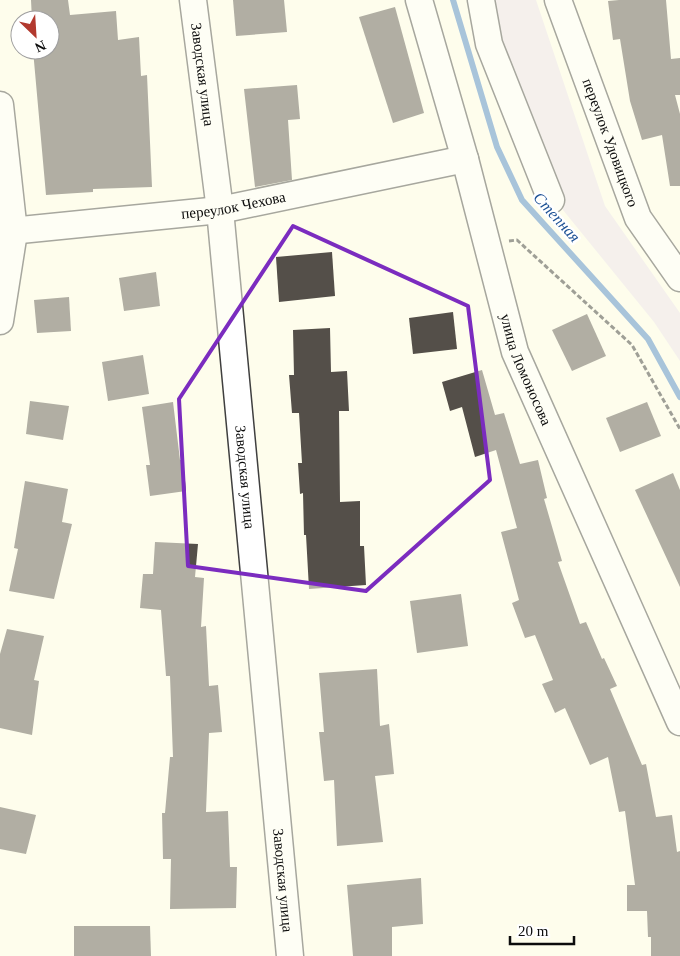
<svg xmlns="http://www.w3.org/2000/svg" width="680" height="956" viewBox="0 0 680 956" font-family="'Times New Roman',serif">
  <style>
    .industrial { fill: #eae1ea }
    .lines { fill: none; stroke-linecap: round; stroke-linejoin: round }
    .stream { stroke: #417ec4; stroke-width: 6 }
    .building { fill: #544f49 }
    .minor-casing { stroke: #3f3f3f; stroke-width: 29 }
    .path { stroke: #2e2e2e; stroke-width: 3; stroke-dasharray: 5 2.5; stroke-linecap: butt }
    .minor { stroke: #fff; stroke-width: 26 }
    .marked { fill: none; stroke: #7b2cbf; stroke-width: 4; stroke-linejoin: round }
    .labels { text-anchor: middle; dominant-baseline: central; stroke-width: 5; stroke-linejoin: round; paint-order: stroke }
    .street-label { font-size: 15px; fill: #0c0c0c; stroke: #fff }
    .water-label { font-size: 16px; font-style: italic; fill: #1e5295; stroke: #fff }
  </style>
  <rect width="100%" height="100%" fill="#fefdec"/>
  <polygon class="industrial" points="490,0 536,0 605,206 680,313 680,361 654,322 563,210 495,32"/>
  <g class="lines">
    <polyline class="stream" points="453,0 497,147 522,200 648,339 680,397"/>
  </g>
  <g class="building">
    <polygon points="31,0 68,0 70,15 116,11 118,40 139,37 141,76 147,75 152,187 93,189 93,192 46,195 33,50 50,50 50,20 32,20"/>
    <polygon points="233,0 284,0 287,32 236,36"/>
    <polygon points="619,0 666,0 671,59 680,58 680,95 675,95 680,114 680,186 670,186 662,135 642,140 630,101 620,39 613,40 608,1"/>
    <polygon points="395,7 424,113 393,123 359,17"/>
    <polygon points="297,85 300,119 288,120 292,180 255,187 244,89"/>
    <polygon points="332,252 335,296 279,302 276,257"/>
    <polygon points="156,272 160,306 124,311 119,278"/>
    <polygon points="69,297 71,331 37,333 34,300"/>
    <polygon points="453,312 457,349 413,354 409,318"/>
    <polygon points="587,314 606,356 572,371 552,330"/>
    <polygon points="330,328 331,372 347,371 349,411 339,411 340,502 360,501 360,546 364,546 366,585 309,589 306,535 304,535 303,493 300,494 298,463 302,463 299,413 292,413 289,375 294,375 293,330"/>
    <polygon points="143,355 149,394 108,401 102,362"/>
    <polygon points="482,370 495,415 504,413 520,464 538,460 547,498 544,499 562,561 558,562 580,624 586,622 602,659 604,658 617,686 610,689 642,765 646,764 656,817 672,815 677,852 680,851 680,956 651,956 651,937 648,937 647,911 627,911 627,885 635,885 625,811 619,812 608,757 590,765 565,708 555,713 542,684 553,680 535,635 525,638 512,603 519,600 501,532 517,528 496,450 475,457 462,407 450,411 442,382"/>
    <polygon points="30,401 69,406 63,440 26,434"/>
    <polygon points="173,402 180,460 183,460 186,491 150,496 146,465 150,465 142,407"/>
    <polygon points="647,402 661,436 620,452 606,418"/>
    <polygon points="673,473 680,490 680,587 635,490"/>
    <polygon points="25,481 68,489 62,522 72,524 54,599 9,591 18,549 14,548"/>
    <polygon points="155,542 198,544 195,577 204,578 201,627 206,626 209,686 218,685 222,732 209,733 206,812 228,811 230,867 237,867 236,908 170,909 171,859 163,859 162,813 165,813 170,757 173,757 170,676 166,676 161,610 140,608 143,574 153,574"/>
    <polygon points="461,594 468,646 417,653 410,601"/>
    <polygon points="7,629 44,636 34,680 39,681 32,735 0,728 0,654"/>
    <polygon points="377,669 380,726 389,724 394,774 375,776 383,842 337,846 334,780 324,781 319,732 324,732 319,673"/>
    <polygon points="0,807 36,815 26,854 0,849"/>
    <polygon points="421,878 423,924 392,927 392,956 353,956 347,885"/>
    <polygon points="74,926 150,926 151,956 74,956"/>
  </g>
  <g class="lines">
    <defs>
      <g id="minor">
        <path id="s1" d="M193,0L220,210L290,956"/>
        <path id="s2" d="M419,0L465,159L515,352L680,722"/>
        <polyline points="481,0 489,44 551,200"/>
        <path id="s3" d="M558,0L638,218L680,278"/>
        <polyline points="0,105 14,232 0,321"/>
        <path id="s4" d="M0,232L220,210L465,159"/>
      </g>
    </defs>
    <use href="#minor" class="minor-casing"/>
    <polyline class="path" points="509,241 517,240 632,345 680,429"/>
    <use href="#minor" class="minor"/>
  </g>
  <path d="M0 0H680V956H0ZM293,226L468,306L490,480L366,591L188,566L179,399Z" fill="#fefdec" fill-opacity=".55" fill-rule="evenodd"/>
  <path class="marked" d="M293,226L468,306L490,480L366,591L188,566L179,399Z"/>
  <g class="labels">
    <g class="street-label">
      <text stroke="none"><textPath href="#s1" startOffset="75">Заводская улица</textPath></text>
      <text stroke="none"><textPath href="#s3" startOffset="152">переулок Удовицкого</textPath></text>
      <text stroke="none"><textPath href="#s4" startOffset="235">переулок Чехова</textPath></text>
      <text stroke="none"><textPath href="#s2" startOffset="385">улица Ломоносова</textPath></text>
      <text stroke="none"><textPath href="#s1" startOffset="480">Заводская улица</textPath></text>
      <text stroke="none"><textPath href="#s1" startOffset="885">Заводская улица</textPath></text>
    </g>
    <g class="water-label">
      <text transform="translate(557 217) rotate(48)">Степная</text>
    </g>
  </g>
  <g transform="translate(35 35) rotate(155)"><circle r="24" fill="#ffffff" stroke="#9e9e9e"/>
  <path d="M0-4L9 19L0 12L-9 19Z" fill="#b2392e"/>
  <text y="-8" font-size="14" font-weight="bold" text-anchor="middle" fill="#0c0c0c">N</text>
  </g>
  <path d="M510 936v8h64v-8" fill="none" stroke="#0c0c0c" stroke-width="2.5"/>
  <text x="518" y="936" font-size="15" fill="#0c0c0c" stroke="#ffffff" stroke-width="4" paint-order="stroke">20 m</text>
</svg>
